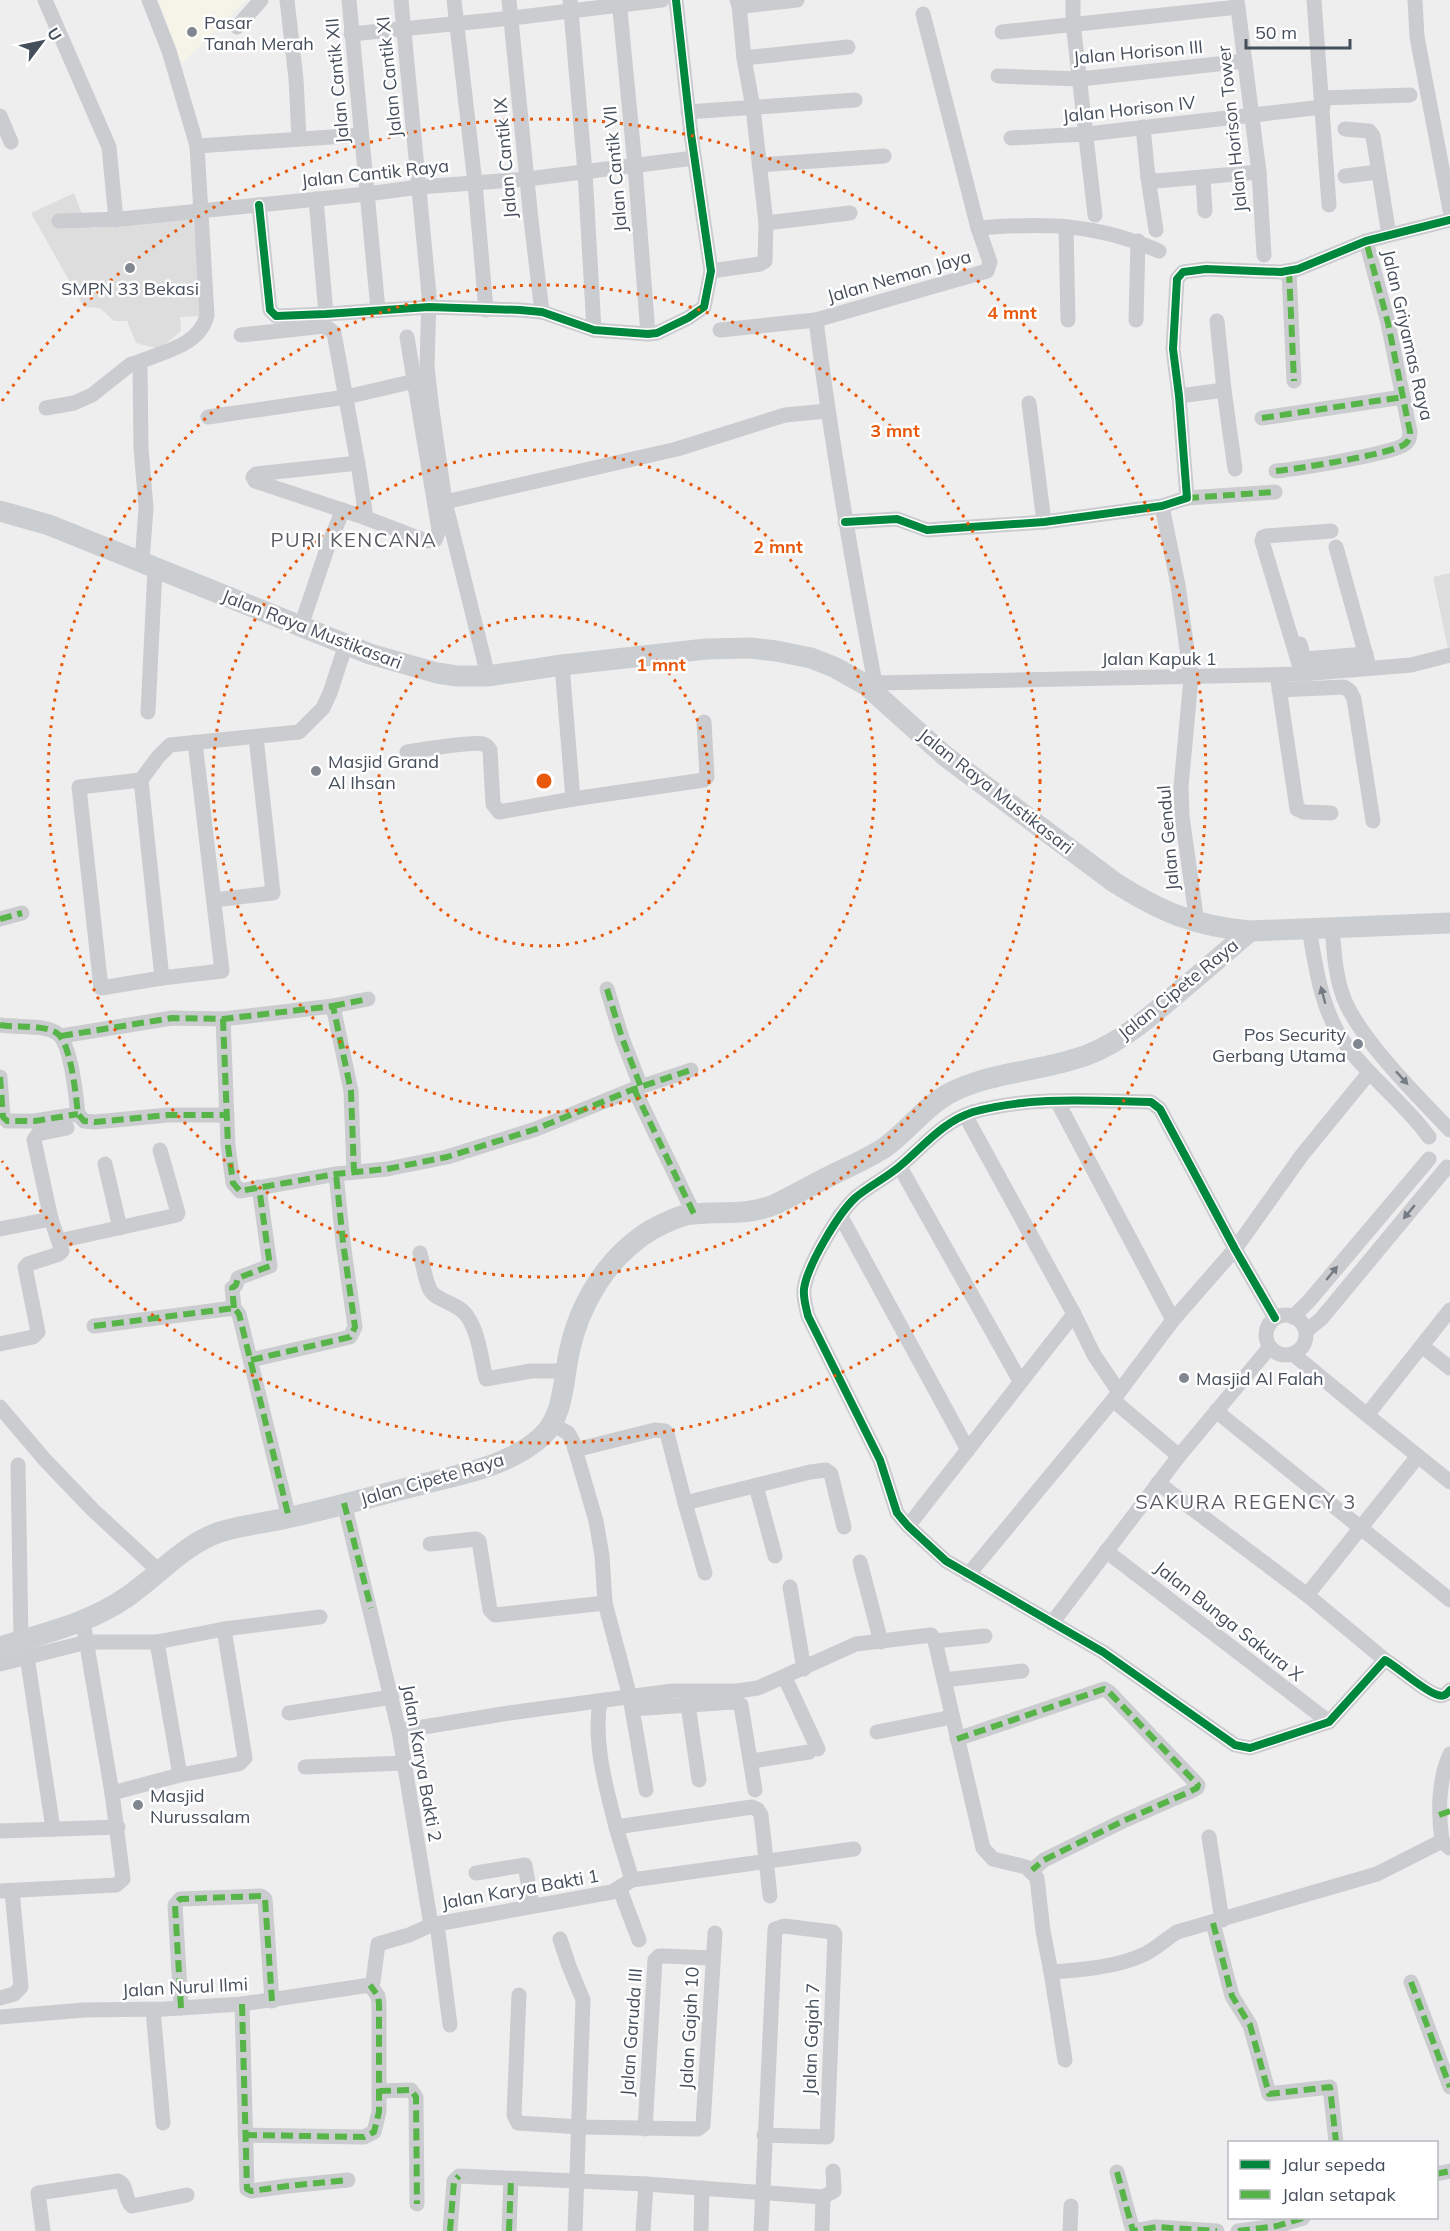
<svg xmlns="http://www.w3.org/2000/svg" width="1450" height="2231" viewBox="0 0 1450 2231" font-family="Mulish,sans-serif">
  <style>
    .commercial { fill: #f6f4e9 }
    .education { fill: #ddddde }
    .lines { fill: none; stroke-linecap: round; stroke-linejoin: round }
    .minor { stroke: #cacccf; stroke-width: 15 }
    .secondary { stroke: #cbced1; stroke-width: 21 }
    .quiet { stroke: #57b448; stroke-width: 6; stroke-dasharray: 12 6; stroke-linecap: butt }
    .cycleway-casing { stroke: #fff; stroke-width: 11 }
    .cycleway { stroke: #00873e; stroke-width: 8 }
    .oneway { fill: #747b84 }
    .ring { fill: none; stroke: #e8590c; stroke-width: 3; stroke-dasharray: 3 6 }
    .poi-dot { fill: #80878f; stroke: #fff; stroke-width: 2 }
    .labels { text-anchor: middle; dominant-baseline: central; stroke-width: 5; stroke-linejoin: round; paint-order: stroke }
    .poi-label { font-size: 18px; fill: #454f5c; stroke: #fff; text-anchor: start }
    .street-label { font-size: 18px; fill: #454f5c; stroke: #fff }
    .neighbourhood-label { font-size: 20px; letter-spacing: 1.5px; fill: #5a5d63; stroke: #fff }
    .centre { fill: #e8590c; stroke: #fff; stroke-width: 3 }
    .ring-label { font-size: 18px; text-anchor: middle; font-weight: bold; fill: #e8590c; stroke: #fff; stroke-width: 5; stroke-linejoin: round; paint-order: stroke }
  </style>
  <rect width="100%" height="100%" fill="#efeeee"/>
  <polygon class="commercial" points="158,0 246,0 182,63"/>
  <g class="education">
    <polygon points="74,193 84,219 91,228 193,219 202,316 180,317 181,331 159,349 136,343 127,321 114,321 100,308 84,307 31,213"/>
    <polygon points="1450,573 1450,649 1448,649 1433,577"/>
  </g>
  <g class="lines">
    <g class="minor">
      <polyline points="45,0 109,147 116,220"/>
      <polyline points="287,0 296,79 299,139"/>
      <polyline points="349,0 378,310"/>
      <polyline points="401,0 429,295 427,367 432,410 445,502 488,676"/>
      <polyline points="454,0 475,183 486,310"/>
      <polyline points="509,0 531,220 542,312"/>
      <polyline points="570,0 585,172 594,330"/>
      <polyline points="619,0 635,166 648,334"/>
      <polyline points="737,0 739,5 745,6 797,0"/>
      <polyline points="1073,0 1073,23 1095,215"/>
      <polyline points="1237,0 1259,172 1264,255"/>
      <polyline points="1314,0 1329,205"/>
      <polyline points="1415,0 1417,37 1450,210"/>
      <polyline points="237,27 261,0"/>
      <polyline points="1002,32 1238,7"/>
      <polyline points="351,34 512,18 662,0"/>
      <polyline points="744,58 848,47"/>
      <polyline points="998,76 1080,79 1245,61"/>
      <polyline points="1322,98 1410,95"/>
      <polyline points="688,112 855,100"/>
      <polyline points="0,116 11,142"/>
      <polyline points="1143,127 1148,178 1156,230"/>
      <polyline points="1345,129 1369,131 1373,136 1389,235"/>
      <polyline points="1011,138 1087,134 1323,107"/>
      <polyline points="197,146 361,135"/>
      <polyline points="759,165 884,156"/>
      <polyline points="1345,176 1378,172"/>
      <polyline points="1148,178 1156,181 1259,172"/>
      <polyline points="1203,178 1205,211"/>
      <polyline points="316,199 326,314"/>
      <polyline points="259,205 270,310 276,316 326,314 429,307 520,310 542,312 594,330 648,334 657,333 688,318 704,307 711,271 691,134 676,0"/>
      <polyline points="59,221 121,219 367,194 419,187 527,179 694,158"/>
      <polyline points="766,223 850,213"/>
      <polyline points="1066,227 1068,320"/>
      <path d="M978,228C1045,223 1096,223 1159,251"/>
      <polyline points="711,271 760,264 765,261 766,223 753,108 744,58 739,5"/>
      <polyline points="1289,271 1294,381"/>
      <polyline points="1136,320 1138,241"/>
      <polyline points="720,330 816,320"/>
      <polyline points="241,335 325,326 334,333 359,470 366,518"/>
      <path d="M136,363C162,352 200,346 207,315L197,146L169,51L149,0"/>
      <polyline points="1224,390 1235,469"/>
      <polyline points="1179,396 1224,390 1217,321"/>
      <polyline points="1029,403 1044,522"/>
      <polyline points="46,408 74,403 92,395 131,364 136,363 140,366 141,448 146,508 142,563"/>
      <polyline points="208,417 346,397 415,381"/>
      <polyline points="1262,418 1403,397"/>
      <polyline points="358,463 256,474 253,477 255,481 366,518 426,541 435,540 439,530 407,337"/>
      <path d="M1276,471C1296,469 1393,454 1405,444C1409,441 1410,437 1410,432L1388,323L1366,241"/>
      <polyline points="1187,498 1275,492"/>
      <polyline points="445,502 677,449 785,415 827,411"/>
      <polyline points="1162,506 1178,585 1191,678 1181,787 1182,816 1197,923"/>
      <polyline points="845,522 897,519 927,530 1044,522 1162,506 1187,498 1179,396 1173,349 1177,279 1183,272 1206,269 1281,272 1298,269 1366,241 1450,220"/>
      <polyline points="1336,547 1368,663"/>
      <polyline points="301,626 328,546 343,510"/>
      <polyline points="1300,644 1304,659 1366,654"/>
      <polyline points="562,665 573,799 704,780 707,777 704,722"/>
      <polyline points="1302,674 1262,541 1263,537 1266,536 1331,531"/>
      <polyline points="1278,681 1297,809 1304,812 1331,813"/>
      <path d="M875,683C852,562 831,442 816,320L987,271L990,262L978,228L923,14"/>
      <polyline points="867,685 875,683 1302,674 1411,665 1450,655"/>
      <polyline points="1279,690 1344,687 1350,691 1354,699 1373,821"/>
      <polyline points="148,712 155,569"/>
      <path d="M407,752C421,750 473,741 483,744C487,745 488,747 490,750L493,804L499,812L573,799"/>
      <polyline points="141,780 79,787 101,988 162,978 141,780 158,757 170,745 299,732 323,708 330,693 346,644"/>
      <polyline points="214,900 273,893 256,737"/>
      <polyline points="0,919 22,913"/>
      <path d="M1332,927C1334,950 1335,974 1343,996C1357,1036 1419,1098 1450,1130"/>
      <path d="M1309,928C1316,970 1322,1015 1349,1049C1373,1080 1406,1105 1429,1137"/>
      <polyline points="162,978 222,971 195,742"/>
      <polyline points="607,989 622,1038 641,1087"/>
      <polyline points="333,1006 368,999"/>
      <polyline points="223,1019 228,1146 233,1183 240,1191 336,1174 387,1169 447,1157 536,1129 634,1089 691,1070"/>
      <path d="M0,1025C17,1028 39,1024 55,1032C71,1039 76,1097 78,1114L84,1121L95,1122L168,1115H227"/>
      <polyline points="61,1036 172,1018 223,1019 333,1006 351,1091 354,1172"/>
      <polyline points="0,1077 3,1117 7,1121 35,1121 78,1114"/>
      <polyline points="634,1089 694,1214"/>
      <polyline points="1057,1101 1173,1320"/>
      <polyline points="965,1115 1074,1314 1094,1355 1119,1392"/>
      <polyline points="105,1164 120,1228"/>
      <polyline points="900,1167 1020,1381"/>
      <polyline points="840,1215 968,1450"/>
      <polyline points="0,1229 51,1219"/>
      <polyline points="59,1241 177,1215 178,1213 160,1150"/>
      <path d="M420,1253C423,1265 425,1279 430,1290C436,1301 459,1303 467,1316C479,1333 481,1359 486,1379L531,1371H566"/>
      <polyline points="234,1308 232,1288 236,1285 238,1278 270,1266 259,1187"/>
      <polyline points="1450,1310 1367,1415 1450,1482"/>
      <circle cx="1286" cy="1335" r="20"/>
      <polyline points="1293,1317 1309,1301 1429,1159"/>
      <path d="M1275,1318L1235,1249L1160,1109L1151,1102C1092,1101 1030,1096 973,1112C942,1122 924,1146 900,1166C886,1178 869,1186 855,1198C838,1214 807,1266 804,1289C803,1298 806,1307 808,1316L880,1460L897,1513L908,1526L946,1561L1103,1652L1235,1745L1250,1748L1329,1722L1385,1660C1399,1668 1425,1692 1438,1695C1443,1697 1446,1695 1450,1690"/>
      <polyline points="94,1326 234,1308 239,1314 289,1518"/>
      <polyline points="1306,1331 1321,1319 1447,1167"/>
      <polyline points="0,1344 33,1337 38,1332 25,1267 28,1264 59,1254 62,1251 51,1219 34,1140 38,1134 67,1128"/>
      <polyline points="1422,1346 1450,1368"/>
      <polyline points="1293,1354 1367,1415"/>
      <polyline points="251,1360 350,1337 355,1327 343,1242 336,1174"/>
      <polyline points="1113,1400 1179,1456"/>
      <polyline points="0,1407 45,1460 93,1510 160,1572"/>
      <polyline points="1216,1411 1450,1600"/>
      <polyline points="552,1424 568,1433 573,1442 596,1521 602,1556 605,1603"/>
      <polyline points="575,1450 655,1430 665,1431 667,1433 685,1503 810,1472 826,1470 831,1474 844,1527"/>
      <polyline points="18,1465 21,1641"/>
      <polyline points="1158,1483 1307,1595 1385,1660"/>
      <polyline points="756,1486 775,1556"/>
      <polyline points="344,1503 399,1731 431,1925"/>
      <polyline points="685,1503 705,1573"/>
      <polyline points="908,1526 1074,1314"/>
      <polyline points="430,1544 476,1539 479,1541 490,1610 495,1615 605,1603 630,1697 646,1790"/>
      <polyline points="1106,1551 1329,1722"/>
      <polyline points="860,1562 881,1642"/>
      <polyline points="968,1575 1113,1400 1173,1320 1235,1249 1302,1155 1369,1073"/>
      <polyline points="790,1587 804,1669"/>
      <polyline points="1307,1595 1418,1456"/>
      <polyline points="1052,1623 1179,1456 1270,1347"/>
      <polyline points="935,1641 985,1636"/>
      <polyline points="157,1642 180,1775"/>
      <polyline points="27,1656 53,1829"/>
      <polyline points="0,1664 87,1642 157,1642 224,1629 320,1617"/>
      <polyline points="785,1678 818,1749"/>
      <polyline points="944,1680 1022,1671"/>
      <path d="M600,1701C593,1743 606,1787 616,1827L752,1807L758,1810L761,1815L770,1896"/>
      <polyline points="688,1705 699,1780"/>
      <polyline points="632,1709 733,1702 741,1705 755,1790"/>
      <polyline points="289,1713 392,1697"/>
      <path d="M399,1731L509,1713L672,1691H737L758,1688L856,1644L931,1635L935,1641L983,1848L993,1859L1026,1867L1037,1878L1043,1931L1051,1972C1081,1970 1118,1967 1145,1954C1157,1948 1166,1939 1177,1932L1377,1874L1442,1841"/>
      <polyline points="877,1732 952,1717"/>
      <polyline points="957,1739 1104,1689 1109,1692 1198,1785 1197,1788 1189,1792 1121,1822 1044,1860 1032,1870"/>
      <path d="M1450,1754C1438,1781 1438,1812 1442,1841L1450,1848"/>
      <polyline points="752,1761 809,1752"/>
      <polyline points="305,1767 404,1763"/>
      <polyline points="112,1793 180,1775 239,1764 245,1758 224,1629"/>
      <polyline points="616,1827 632,1880"/>
      <polyline points="0,1831 118,1827"/>
      <polyline points="1209,1837 1222,1920"/>
      <polyline points="476,1873 525,1865 532,1905"/>
      <polyline points="621,1887 622,1895 639,1940"/>
      <polyline points="0,1891 116,1885 123,1879 112,1793 83,1622"/>
      <polyline points="1213,1923 1232,1996 1250,2025 1269,2094 1330,2087 1336,2142"/>
      <polyline points="437,1924 450,2025"/>
      <polyline points="560,1939 569,1966 583,2000 575,2231"/>
      <polyline points="1051,1972 1065,2060"/>
      <polyline points="1411,1982 1450,2087"/>
      <polyline points="370,1985 373,1982 378,1944 409,1935 431,1925 612,1892 632,1880 854,1849"/>
      <polyline points="519,1995 514,2115 518,2123 580,2127 698,2129 703,2125 715,1933"/>
      <polyline points="0,1998 14,1994 21,1987 12,1891"/>
      <polyline points="242,2004 247,2189 251,2191 288,2186 348,2180"/>
      <polyline points="181,2008 175,1905 180,1899 261,1896 265,1899 272,2001"/>
      <polyline points="153,2010 163,2123"/>
      <polyline points="0,2017 84,2010 164,2009 242,2004 370,1985"/>
      <polyline points="379,2091 411,2090 416,2097 417,2204"/>
      <polyline points="645,2129 655,1960 659,1956 664,1956 712,1958"/>
      <polyline points="245,2135 364,2137 374,2132 379,2112 379,2004 378,1996 370,1985"/>
      <polyline points="1117,2172 1133,2231 1156,2227 1217,2231"/>
      <polyline points="1436,2174 1450,2171"/>
      <path d="M43,2231L38,2193L118,2181C128,2185 124,2200 132,2206L187,2195"/>
      <polyline points="450,2231 454,2181 459,2176 646,2184 823,2197 834,2191 833,2171"/>
      <polyline points="509,2231 511,2179"/>
      <polyline points="643,2231 646,2184"/>
      <polyline points="701,2231 702,2188"/>
      <polyline points="761,2231 775,1929 784,1926 833,1932 835,1934 827,2137 764,2135"/>
      <polyline points="822,2231 823,2197"/>
      <polyline points="1070,2231 1071,2206"/>
      <polyline points="1238,2231 1277,2226 1303,2218"/>
    </g>
    <g class="secondary">
      <path d="M0,511L49,525L370,654L437,673L457,676H488L562,665L706,649L750,648L776,651L811,658L834,667L866,685L945,756L1114,882C1161,912 1194,926 1250,931L1450,923"/>
      <path d="M0,1647C44,1633 88,1624 127,1597C158,1576 184,1544 220,1532C242,1525 265,1523 287,1518C337,1507 386,1493 435,1481C471,1472 512,1463 540,1438C564,1418 563,1381 569,1353C579,1304 607,1257 651,1230C662,1224 673,1218 686,1215C716,1210 747,1217 776,1204C794,1195 812,1185 830,1176C848,1167 867,1159 884,1148C907,1132 923,1108 948,1094C991,1071 1042,1072 1087,1055C1123,1041 1152,1015 1181,990C1204,971 1227,951 1250,931"/>
    </g>
    <g class="quiet">
      <polyline points="1289,271 1294,381"/>
      <polyline points="1262,418 1403,397"/>
      <path d="M1276,471C1296,469 1393,454 1405,444C1409,441 1410,437 1410,432L1388,323L1366,241"/>
      <polyline points="1187,498 1275,492"/>
      <polyline points="0,919 22,913"/>
      <polyline points="607,989 622,1038 641,1087"/>
      <polyline points="333,1006 368,999"/>
      <polyline points="223,1019 228,1146 233,1183 240,1191 336,1174 387,1169 447,1157 536,1129 634,1089 691,1070"/>
      <path d="M0,1025C17,1028 39,1024 55,1032C71,1039 76,1097 78,1114L84,1121L95,1122L168,1115H227"/>
      <polyline points="61,1036 172,1018 223,1019 333,1006 351,1091 354,1172"/>
      <polyline points="0,1077 3,1117 7,1121 35,1121 78,1114"/>
      <polyline points="634,1089 694,1214"/>
      <polyline points="234,1308 232,1288 236,1285 238,1278 270,1266 259,1187"/>
      <polyline points="94,1326 234,1308 239,1314 289,1518"/>
      <polyline points="251,1360 350,1337 355,1327 343,1242 336,1174"/>
      <polyline points="344,1503 371,1608"/>
      <polyline points="957,1739 1104,1689 1109,1692 1198,1785 1197,1788 1189,1792 1121,1822 1044,1860 1032,1870"/>
      <polyline points="1439,1815 1450,1811"/>
      <polyline points="1213,1923 1232,1996 1250,2025 1269,2094 1330,2087 1336,2142"/>
      <polyline points="1411,1982 1450,2087"/>
      <polyline points="242,2004 247,2189 251,2191 288,2186 348,2180"/>
      <polyline points="181,2008 175,1905 180,1899 261,1896 265,1899 272,2001"/>
      <polyline points="379,2091 411,2090 416,2097 417,2204"/>
      <polyline points="245,2135 364,2137 374,2132 379,2112 379,2004 378,1996 370,1985"/>
      <polyline points="1117,2172 1133,2231 1156,2227 1217,2231"/>
      <polyline points="1436,2174 1450,2171"/>
      <polyline points="450,2231 454,2181 459,2176"/>
      <polyline points="509,2231 511,2179"/>
      <polyline points="1238,2231 1277,2226 1303,2218"/>
    </g>
    <defs>
      <g id="cycleway">
        <polyline points="259,205 270,310 276,316 326,314 429,307 520,310 542,312 594,330 648,334 657,333 688,318 704,307 711,271 691,134 676,0"/>
        <polyline points="845,522 897,519 927,530 1044,522 1162,506 1187,498 1179,396 1173,349 1177,279 1183,272 1206,269 1281,272 1298,269 1366,241 1450,220"/>
        <path d="M1275,1318L1235,1249L1160,1109L1151,1102C1092,1101 1030,1096 973,1112C942,1122 924,1146 900,1166C886,1178 869,1186 855,1198C838,1214 807,1266 804,1289C803,1298 806,1307 808,1316L880,1460L897,1513L908,1526L946,1561L1103,1652L1235,1745L1250,1748L1329,1722L1385,1660C1399,1668 1425,1692 1438,1695C1443,1697 1446,1695 1450,1690"/>
      </g>
    </defs>
    <use href="#cycleway" class="cycleway-casing"/>
    <use href="#cycleway" class="cycleway"/>
  </g>
  <defs><path id="oneway-solid" d="M-6-.8H1V-3.2L6.5 0L1 3.2V.8H-6Z" transform="scale(1.5)"/></defs>
  <g class="oneway">
    <use href="#oneway-solid" transform="translate(1323 995) rotate(-105)"/>
    <use href="#oneway-solid" transform="translate(1402 1078) rotate(48)"/>
    <use href="#oneway-solid" transform="translate(1409 1212) rotate(130)"/>
    <use href="#oneway-solid" transform="translate(1332 1273) rotate(-51)"/>
  </g>
  <g class="ring">
    <circle cx="544" cy="781" r="165"/>
    <circle cx="544" cy="781" r="331"/>
    <circle cx="544" cy="781" r="496"/>
    <path d="M2 401A662 662 0 1 1 2 1161"/>
  </g>
  <g class="poi-dot">
    <circle cx="192" cy="32" r="6"/>
    <circle cx="130" cy="268" r="6"/>
    <circle cx="316" cy="771" r="6"/>
    <circle cx="1358" cy="1044" r="6"/>
    <circle cx="1184" cy="1378" r="6"/>
    <circle cx="138" cy="1805" r="6"/>
  </g>
  <g class="labels">
    <g class="poi-label">
      <text x="204" y="22">Pasar<tspan x="204" dy="21">Tanah Merah</tspan></text>
      <text x="130" y="288" text-anchor="middle">SMPN 33 Bekasi</text>
      <text x="328" y="761">Masjid Grand<tspan x="328" dy="21">Al Ihsan</tspan></text>
      <text x="1346" y="1034" text-anchor="end">Pos Security<tspan x="1346" dy="21">Gerbang Utama</tspan></text>
      <text x="1196" y="1378">Masjid Al Falah</text>
      <text x="150" y="1795">Masjid<tspan x="150" dy="21">Nurussalam</tspan></text>
    </g>
    <g class="street-label">
      <text transform="translate(1138 52) rotate(-5)">Jalan Horison III</text>
      <text transform="translate(389 77) rotate(-96)">Jalan Cantik XI</text>
      <text transform="translate(337 81) rotate(-95)">Jalan Cantik XII</text>
      <text transform="translate(1129 109) rotate(-6)">Jalan Horison IV</text>
      <text transform="translate(1232 129) rotate(-96)">Jalan Horison Tower</text>
      <text transform="translate(505 158) rotate(-95)">Jalan Cantik IX</text>
      <text transform="translate(615 169) rotate(-95)">Jalan Cantik VII</text>
      <text transform="translate(375 173) rotate(-6)">Jalan Cantik Raya</text>
      <text transform="translate(899 276) rotate(-16)">Jalan Neman Jaya</text>
      <text transform="translate(1408 335) rotate(77)">Jalan Griyamas Raya</text>
      <text transform="translate(312 629) rotate(21)">Jalan Raya Mustikasari</text>
      <text x="1159" y="658">Jalan Kapuk 1</text>
      <text transform="translate(996 791) rotate(38)">Jalan Raya Mustikasari</text>
      <text transform="translate(1168 838) rotate(-95)">Jalan Gendul</text>
      <text transform="translate(1178 989) rotate(-39)">Jalan Cipete Raya</text>
      <text transform="translate(432 1479) rotate(-16)">Jalan Cipete Raya</text>
      <text transform="translate(1229 1621) rotate(38)">Jalan Bunga Sakura X</text>
      <text transform="translate(422 1763) rotate(80)">Jalan Karya Bakti 2</text>
      <text transform="translate(520 1889) rotate(-10)">Jalan Karya Bakti 1</text>
      <text transform="translate(185 1987) rotate(-3)">Jalan Nurul Ilmi</text>
      <text transform="translate(689 2028) rotate(-87)">Jalan Gajah 10</text>
      <text transform="translate(631 2032) rotate(-86)">Jalan Garuda III</text>
      <text transform="translate(811 2039) rotate(-88)">Jalan Gajah 7</text>
    </g>
    <g class="neighbourhood-label">
      <text x="354" y="539">PURI KENCANA</text>
      <text x="1246" y="1501">SAKURA REGENCY 3</text>
    </g>
  </g>
  <circle cx="544" cy="781" r="9" class="centre"/>
  <g class="ring-label">
    <text x="1012" y="319">4 mnt</text>
    <text x="895" y="437">3 mnt</text>
    <text x="778" y="553">2 mnt</text>
    <text x="661" y="671">1 mnt</text>
  </g>
  <rect x="1228" y="2141" width="210" height="78" fill="#ffffff" stroke="#b5b9be" stroke-width="1.5"/>
  <rect x="1240" y="2160" width="30" height="9" fill="#00873e" stroke="#b5b9be" stroke-width="1.5"/>
  <text x="1282" y="2171" font-size="18" fill="#454f5c">Jalur sepeda</text>
  <rect x="1240" y="2190" width="30" height="9" fill="#57b448" stroke="#b5b9be" stroke-width="1.5"/>
  <text x="1282" y="2201" font-size="18" fill="#454f5c">Jalan setapak</text>
  <g transform="translate(42 42) rotate(58)" stroke="#ffffff" stroke-width="4.5" paint-order="stroke">
  <path d="M0-4.5L10 22L0 15L-10 22Z" fill="#454f5c"/>
  <text y="-9" font-size="16" font-weight="bold" text-anchor="middle" fill="#454f5c">U</text>
  </g>
  <path d="M1246 39v9h104v-9" fill="none" stroke="#454f5c" stroke-width="3"/>
  <text x="1255" y="39" font-size="18" fill="#454f5c" stroke="#ffffff" stroke-width="4.5" paint-order="stroke">50 m</text>
</svg>
